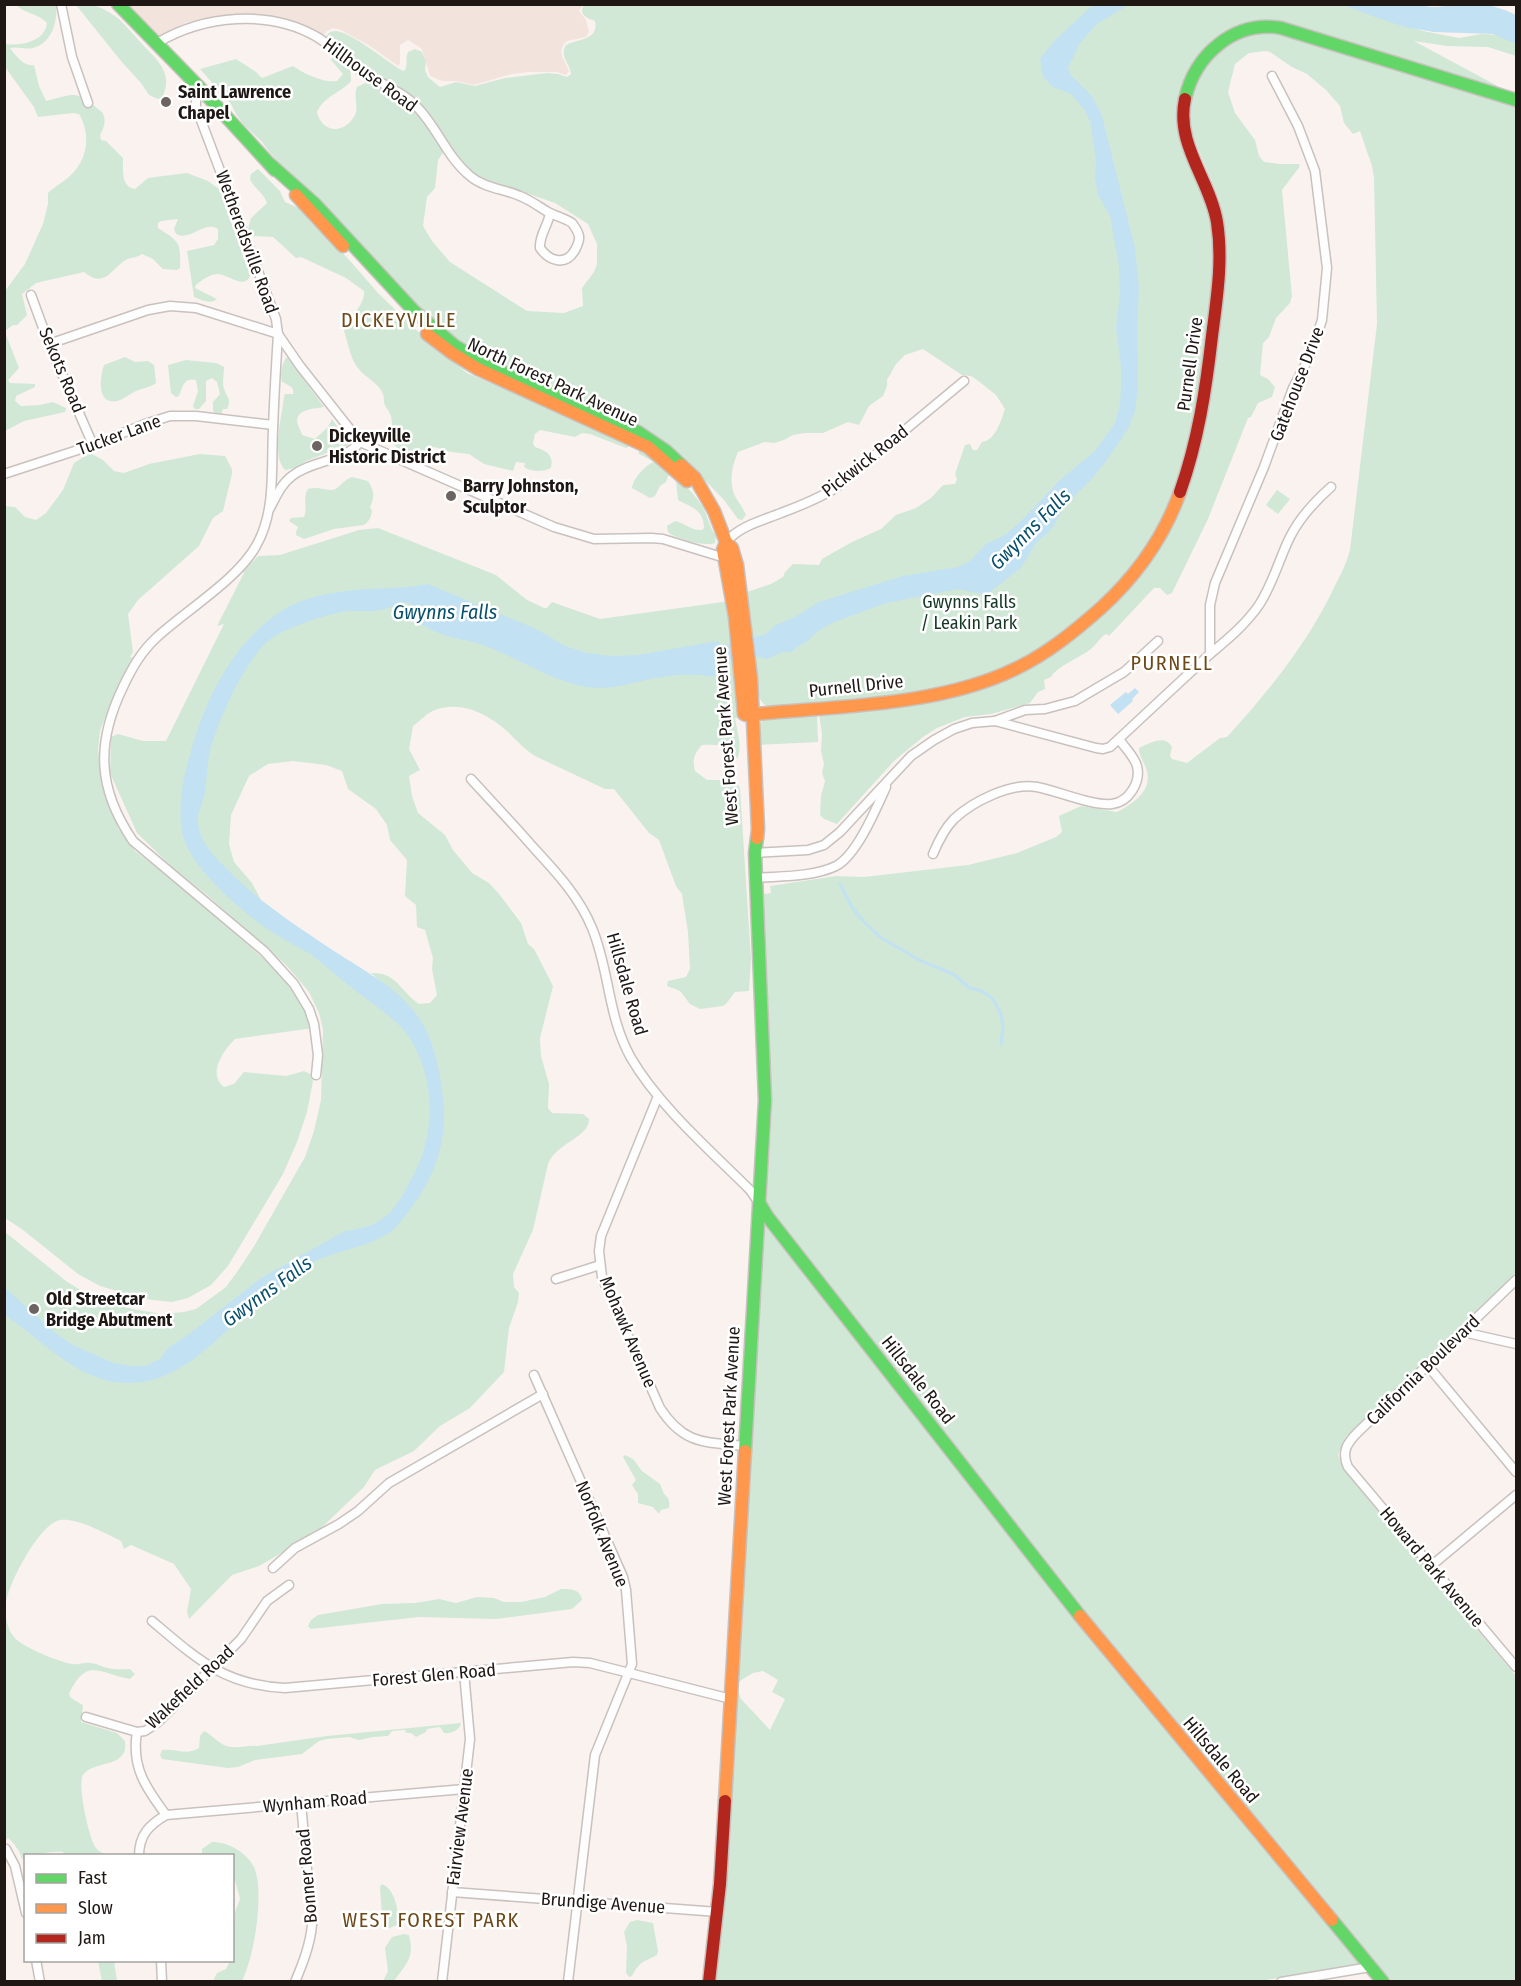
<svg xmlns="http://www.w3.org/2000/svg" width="1521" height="1986" viewBox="0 0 1521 1986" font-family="'Fira Sans Condensed',sans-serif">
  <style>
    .built { fill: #f3e3dd }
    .green { fill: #d1e8d6; fill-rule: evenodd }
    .water { fill: #c2e1f2 }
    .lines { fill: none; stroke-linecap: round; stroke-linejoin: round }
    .stream { stroke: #c2e1f2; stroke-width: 3 }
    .street-casing { stroke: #c8c1be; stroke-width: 11 }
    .fast-casing { stroke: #c8c1be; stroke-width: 15 }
    .slow-casing { stroke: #c8c1be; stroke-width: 15 }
    .jam-casing { stroke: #c8c1be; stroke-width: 15 }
    .street { stroke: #fefdfd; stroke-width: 8 }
    .fast { stroke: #63d668; stroke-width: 12 }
    .slow { stroke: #ff974d; stroke-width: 12 }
    .jam { stroke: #b3261e; stroke-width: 12 }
    .poi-dot { fill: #6b6461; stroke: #fff; stroke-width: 2 }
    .labels { text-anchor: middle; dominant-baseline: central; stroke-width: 5; stroke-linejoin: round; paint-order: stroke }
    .street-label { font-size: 18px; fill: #1e1714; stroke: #fff }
    .poi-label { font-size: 18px; font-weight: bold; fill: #1e1714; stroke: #fff; text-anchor: start }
    .park-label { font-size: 18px; fill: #153825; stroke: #fff }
    .neighbourhood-label { font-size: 20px; letter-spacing: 1.5px; fill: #6d4818; stroke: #fff }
    .water-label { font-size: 20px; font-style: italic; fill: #08506d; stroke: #fff }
  </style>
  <rect width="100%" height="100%" fill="#faf2ef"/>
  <polygon class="built" points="128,5 583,5 579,11 586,20 589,32 586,37 567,41 564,44 561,50 562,56 569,71 566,75 557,72 528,72 512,74 474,85 456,81 442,81 430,76 423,52 421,48 408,40 400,45 400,64 398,66 370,46 341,30 333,28 327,31 322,37 267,17 252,15 231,16 187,22 160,36"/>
  <g class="green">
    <path d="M16,5H56C58,21 52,43 33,48C25,50 18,46 10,48C15,55 24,67 34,65L39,86L46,101C78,93 75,90 102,112C107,120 104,128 100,135L101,140L106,141L123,158C123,170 121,187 135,189L148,178L155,177L187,173L208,181L219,189L247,267L251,272C248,292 229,275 218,274C210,274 202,280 196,285L195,288L217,299C209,305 202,300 194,297L187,251L214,245L218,239V229C203,220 191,242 176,234L174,229L178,219L161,221L158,223V228C179,242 181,241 180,268L177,270L163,269L153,259L142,254C137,258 130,257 124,261C109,272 104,288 84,272L36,283L22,294L27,315L17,325H13L5,331V291L25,264L43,224L48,204V193C55,186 64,182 71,175C88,159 91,134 79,114L73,113L38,117L34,107L5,67V44C20,46 45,42 47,23C38,13 25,14 16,5Z"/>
    <path d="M76,5C96,4 102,7 119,19C127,27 134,35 142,44C158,61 174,73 162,98L158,99L149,95L141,83L121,61Z"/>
    <path d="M584,5H1352L1423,31L1459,38L1482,34L1499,35L1516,42V56L1488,47L1447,46L1414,41L1516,96L1278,24L1213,45L1182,96L1208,200L1217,258L1191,454L1159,531L1118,588L1041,651L992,676L951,689L773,707C763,706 761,702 758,694L747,592L771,584L783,577L785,572L793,564L819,565L822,559L852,542L881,529L896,515L916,508L931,498L943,485L955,484L957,479L955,474L965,445L970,444L973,450H977L982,442C995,441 1001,421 1005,409L996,395L977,380L971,376L962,375L923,349L905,355L896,364L887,380V386L883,396L869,406L859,425L848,422L823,433H805L793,435L784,440L774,443L765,442L738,452C732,466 729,479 734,494C737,501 743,507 746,515L742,520L738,519L724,500L689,464L668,448L460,345L407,298L271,154L262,142L244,125L236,114L231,104L200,69L236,59L256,72L262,78L293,66C304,74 324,83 337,81L343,74L331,60L335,53L350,65L351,81C341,93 324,96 317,112C322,134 345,134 355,115C359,106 353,97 357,87L371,80L413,106L445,150L438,160L435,188L427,197L423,226L432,241L450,262L527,311L564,313L583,306L582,288L594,272L597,264V244L588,224L555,203L471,174L455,156L428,117L324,39C327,35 329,31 335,31C351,31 388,63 403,71L405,70C408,64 405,59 408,52L415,49L422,52L426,61L425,70L428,77L440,87L456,82L475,86L505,78L547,73L558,74L567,77L571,74C570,63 559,57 566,45C579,39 599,40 595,21C587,18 578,15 584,5Z"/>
    <path d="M1272,31L1516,105V1273L1356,1427L1345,1438L1338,1455L1341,1464L1349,1476L1516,1676V1981H1392L1375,1962L1253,1982H715L726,1885L738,1691L741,1699L770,1730L785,1699L772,1692L778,1680L763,1671L753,1673L738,1682L772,1107L764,894L771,893L770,886L836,876L864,877L968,865L1017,853L1056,837L1062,832L1059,816L1081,806L1117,812C1132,804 1152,792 1147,771C1145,763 1139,757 1139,748C1150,743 1165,734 1172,747L1170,756L1172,759L1187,763L1220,738L1227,737C1267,693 1303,649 1330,596C1337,581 1346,566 1350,550L1377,324L1374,178L1372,166L1360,131L1353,134L1344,123L1340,106L1326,90L1307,74L1292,67L1270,52L1265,51L1249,53L1235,64L1228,92L1235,113L1255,140L1259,156L1264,162L1280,164H1299L1300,166L1282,190L1292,296L1290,303L1276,318L1269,337L1263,343L1260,375L1268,379L1275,387L1272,397L1258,403L1251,417L1248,418L1208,519L1172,593L1167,595L1160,588H1154L1109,636L1107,634L1104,635C1100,639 1095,645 1091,649C1081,657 1056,667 1051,677L1044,680L1045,689L1038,692L1030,703L991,714L965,717L937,728L923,737L894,761L837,824L824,819L820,815L821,796L825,781L822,773L824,764L821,751L822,734L819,714L962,694L1100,615L1183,499L1197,463L1211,394L1226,257L1224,222L1219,199L1192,134L1189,112L1190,101L1195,85L1203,67L1213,56L1240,38L1255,32Z"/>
    <path d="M258,169L280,191L285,202L301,209L312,224L322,231L352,263L378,293L415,329L467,373L630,442L631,445L626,448L590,434L582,433L575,437L540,430L535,434L533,444L535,447C546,451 554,454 551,468C544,472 531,472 524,467L525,463L516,462L513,471L484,464L469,454L451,452L434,447C422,456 397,461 393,439C391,432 393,423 391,416C389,411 386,408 384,403C384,401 384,396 383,394C379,383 364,377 357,367C348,354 348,338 341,323C352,317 365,304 364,291L346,278L301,257L296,258L273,237L252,236L248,229L251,218L267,203C264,193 254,189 250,179L251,174Z"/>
    <polygon points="5,332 19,368 8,380 10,383 35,384 35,387 16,396 15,401 21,406 40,405 53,402 66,408 65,412 24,421 5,431"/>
    <path d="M125,357L135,362L148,361L154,365L156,383C149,388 142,388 134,392C128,395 124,399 117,401C96,405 100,377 104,365Z"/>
    <path d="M287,357L324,407C315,409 299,408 297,420C297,424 301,431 302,435L315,439L328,427L332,419L346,439L348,445L306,461L296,468L285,470C271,456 282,416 284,397L285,394H293C295,387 288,385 282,382C280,375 282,362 287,357Z"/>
    <path d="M186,360L216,363L224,367C224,373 222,384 224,389C227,398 232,399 227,409H223L221,415H216L213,410V402L220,394L217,382L212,378L206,381V401L199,409H195L193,406L198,391L196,380C183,377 183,387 179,396L176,397L171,393L168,365Z"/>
    <path d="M638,448H639C659,463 689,484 702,506C708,516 709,527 716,536L715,543C705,547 676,539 668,532L667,526L675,521C685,523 692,531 702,530L704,528C704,509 690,507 678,500L676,481L671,475L668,476L666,482L660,486L655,496L650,498L632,488C633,479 645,465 654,462L639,454Z"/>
    <path d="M90,453L103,460L114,471L124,473L149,464L200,454L225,456L232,469V474L223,511L213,518L199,546L138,600L128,614L133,652L130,657L134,658L106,715L100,731L98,749L103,787L118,828L135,851L209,908L227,926L284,977L299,994L314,1028L235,1039C223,1051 207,1074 224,1087L234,1084L244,1072L286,1076L304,1071L310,1074L313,1081L307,1112L297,1142L283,1174L228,1266L211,1285L188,1298L172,1302L144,1299L100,1286L78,1274L23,1230L5,1218L4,506L15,507L25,517L36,520L46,513L63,490L74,463Z"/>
    <path d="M352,477L368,481C374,490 375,497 370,507L372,511C371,518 369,521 364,525L334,529L304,539L296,535V532L298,527L289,521L291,518L304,517C308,508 302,499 308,489C317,486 324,490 332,490C338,490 344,479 352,477Z"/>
    <polygon points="1277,490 1290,499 1278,514 1266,505"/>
    <path d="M378,528L496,575L527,600L544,608H547L552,602L600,619L730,601L742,717L735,718C737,732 743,746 737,759C727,745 719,744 702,745C694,754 692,760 695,771L707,780H734L737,782L740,789L751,959L749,991L735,992L726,1004L723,1006L700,1009L690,1004L680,991L667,986L668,981L686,977L690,969L688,932L682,894L676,886L659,840L649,833L614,789H605L535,756C524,749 516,740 507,731C488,714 461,700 435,710C428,712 420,721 413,726L409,749L420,770L409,776L412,796L418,813L445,835L453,850L472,873L489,883L499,894L521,923L528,944L534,949L553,986L540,1038L541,1056L549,1084L548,1108L552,1113L583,1114L589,1119C590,1137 556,1143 548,1164L533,1230L513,1274L514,1287L519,1293L518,1302L509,1328L504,1372L470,1408L440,1426L414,1451L375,1470L364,1487L316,1533L259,1566L232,1575L189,1619L187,1612L191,1589L174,1564L131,1545L124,1549L121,1541C105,1533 78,1518 60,1520C39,1524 9,1583 6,1602C4,1613 7,1629 14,1637C22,1647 59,1662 72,1664C78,1665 84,1662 90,1663C96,1663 102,1667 108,1668C115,1670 123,1669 130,1669L135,1674L130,1679C99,1674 87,1656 69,1694L71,1698L83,1705L81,1722L117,1733L125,1741C129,1769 95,1759 83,1775C77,1784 89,1839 96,1848C102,1856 112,1854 121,1855H64L63,1852C51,1851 38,1855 26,1856L25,1858L22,1859C20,1851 14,1843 8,1838L5,1841V1232L66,1281L82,1291L99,1298L132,1309L162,1314L184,1312L196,1309L226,1287L237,1272L253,1248L305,1157L314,1131L321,1100L323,1029L319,1013L309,992L287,966L207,895L176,871L137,833L110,773L111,737L118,734L143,741H166L224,624L217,626L244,573L243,572L258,556L280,555L359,530ZM293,761L326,765L342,771L348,789L376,809L387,825L390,840L407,860L405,896L416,905L417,927L425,930L433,958L432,969L437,995L430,1003L419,1004C400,991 397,972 371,973L406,1004L421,1022L317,959L240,883L261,900L252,883L234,862L229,844L231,815L249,776L268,764Z"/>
    <polygon points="817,714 818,742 758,745 758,727 762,721"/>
    <path d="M625,1455L633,1459L642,1471L660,1484L664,1494C669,1498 670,1501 669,1508L661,1510L659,1514L653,1507L638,1503V1494L632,1485L636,1480L623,1457Z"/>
    <path d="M561,1589C570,1589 581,1589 582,1600L572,1609L496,1619L419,1617L311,1629L308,1626L311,1620L318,1615L382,1604L415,1603L439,1599L456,1603L477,1597L494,1598L504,1602H521L545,1597Z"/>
    <path d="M461,1723C460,1730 451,1734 444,1733L440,1727L427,1729L426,1732L416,1737L411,1733H406L405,1730L392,1731L388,1736L373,1737L359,1740L349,1737L327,1739L319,1741L302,1754L255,1760L238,1767L228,1768L162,1759L160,1755L162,1750C176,1748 186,1756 199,1748L200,1736L204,1731C211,1734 216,1741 224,1745C235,1750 246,1745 257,1746L327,1736Z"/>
    <path d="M212,1842C228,1842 246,1852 254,1867C265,1892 254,1958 242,1981H213L217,1973L226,1969L230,1961L232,1960L235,1912L240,1899L233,1873L232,1856L202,1855V1849Z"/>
    <path d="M382,1884C395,1889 400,1913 397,1925L387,1929L383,1923L382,1917L380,1887Z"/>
    <path d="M637,1920L653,1923L658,1951L657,1955C642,1963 641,1960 632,1976L629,1977L626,1973L627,1946L624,1932L630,1922Z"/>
    <path d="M404,1934L409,1935C415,1958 406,1964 394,1981H383L388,1971L385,1948L392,1937Z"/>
    <polygon points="98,1961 114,1961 117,1981 102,1981"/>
  </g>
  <g class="water">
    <path d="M1093,5H1128L1097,24L1080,43L1068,68L1071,75L1092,96L1102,116L1135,248L1139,288L1137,326L1138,387L1135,411L1128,429L1107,460L1090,481L1066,504L1051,530L1036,543L1021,568L986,595L958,589L886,603L832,623L817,632L805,643L798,646L792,652H782L767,659L750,655L726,661L720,666L714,677C692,673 668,675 646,680C631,683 616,688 600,688C560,688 518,657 480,644C468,640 455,639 444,635C435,632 427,627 419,623L415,607L406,602C395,605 386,610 374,611C363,612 352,610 341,612C324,615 279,630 267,642C244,663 220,717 211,747C207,762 207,778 205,793C203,802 198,811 198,819C197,837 211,853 223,865C254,898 291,922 328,947C360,969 400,987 421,1021C435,1043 440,1073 443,1098C449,1148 429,1190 397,1226C378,1247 336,1249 312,1263C304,1267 297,1274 290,1279C277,1288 265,1296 253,1306C217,1338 183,1381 131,1383C80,1385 44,1341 5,1315L4,1287L54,1332L73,1345L113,1363L130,1366H145L160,1359L169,1347L184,1338L261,1278L345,1231C387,1226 395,1210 414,1174C437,1131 435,1073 406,1033C393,1016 364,998 347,984C335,975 323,963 310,954C297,946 282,939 269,930C242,912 191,868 183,836C175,803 187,763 197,732C213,683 244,630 292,605C308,597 330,593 347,591C374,587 401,590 428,584L536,629L565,646L587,653L612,656L638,655L718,641L720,645L738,642L766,634L774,626L795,617L819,602L903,576L958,567L970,561L986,544L1005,535L1019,523L1060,480L1095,451L1115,423L1120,404L1121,387V367L1116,327L1120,295L1119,266L1110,216L1098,195L1095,178L1096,159L1090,121L1084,109L1071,94L1053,87L1043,77L1040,59L1054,41Z"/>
    <path d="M1420,5C1431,8 1441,7 1452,5C1474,1 1497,5 1516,15V44L1493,34L1434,32L1405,27L1375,17L1344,5Z"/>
    <polygon points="1135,688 1139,692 1132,699 1133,701 1118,714 1110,705 1126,692 1128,694"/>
  </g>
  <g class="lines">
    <polyline class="stream" points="840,884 852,907 863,921 880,937 919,960 953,974 970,988 982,991 993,999 1001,1014 1003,1027 1001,1044"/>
    <defs>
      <g id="street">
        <polyline points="61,4 72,57 88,103"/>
        <path d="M157,43C204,15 269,9 317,37C333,47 346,60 361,71C379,83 402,91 418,108C438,129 447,157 470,176C484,188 504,189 520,196C530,200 538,206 548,212C555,216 565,218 572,223C575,227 578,231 579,236C580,241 577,246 575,250C566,266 550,262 540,248C539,235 548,226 550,213"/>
        <path d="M199,87L196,97V107L276,319L278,334C276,366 274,398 273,430C271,468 276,512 256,546C238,579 185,611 156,638C141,652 132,668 123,687C96,743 97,788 133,841L264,951L294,984L309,1009L314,1024L318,1055L316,1075"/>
        <polyline points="31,295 49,344 93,445"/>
        <polyline points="49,344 148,310 170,306 196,308 272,332 278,334 300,366 360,442 554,527 594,539 651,538 663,539 725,558"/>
        <polyline points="4,474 93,445 145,424 170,416 196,416 273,425"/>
        <path d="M270,508C276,497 281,484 292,476C312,460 344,462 360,442"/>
        <path d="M726,542C740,526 761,521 781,513C800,506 817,499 834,489L964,381"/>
        <path d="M1210,654C1228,639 1246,624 1259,605C1273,584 1279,559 1290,537C1300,517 1314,502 1331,487"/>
        <polyline points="995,721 1025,710 1045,709 1075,701 1124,672 1158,641"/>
        <path d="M471,779C492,802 513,824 533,847C555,871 579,896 592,928C610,971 607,1015 631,1058C659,1106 711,1151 750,1190L759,1203"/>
        <polyline points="755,853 808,850 824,845 840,832 911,756 934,740 954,729 972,723 995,721 1096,748 1103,749 1110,747 1210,654 1210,605 1215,583 1264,467 1293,388 1311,354 1322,320 1327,268 1315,171 1298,126 1272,76"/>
        <path d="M933,854C938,842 944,829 954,819C972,802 1011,782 1037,787C1058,791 1092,806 1112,804C1129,802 1141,782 1137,766C1134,756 1125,748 1119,739"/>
        <path d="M756,878C781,876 813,877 836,866C857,855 876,809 886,787"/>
        <path d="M658,1096L601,1236L599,1251L602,1277L660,1408C684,1445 705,1442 745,1446"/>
        <polyline points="556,1279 600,1265"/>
        <path d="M1516,1280L1358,1432C1347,1443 1341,1452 1348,1467L1516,1667"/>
        <polyline points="1463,1332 1516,1344"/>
        <polyline points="1428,1366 1516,1472"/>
        <polyline points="534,1375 623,1577 626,1590 632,1664 595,1755 568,1982"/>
        <polyline points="1431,1566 1516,1495"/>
        <polyline points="273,1568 295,1548 339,1524 358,1511 389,1483 543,1394"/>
        <path d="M152,1621C197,1659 224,1685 285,1688L573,1662L590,1663L731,1699"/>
        <polyline points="86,1717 137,1732"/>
        <path d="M166,1815C146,1788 131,1767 137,1732L145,1731L157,1723L241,1639L267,1601L289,1585"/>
        <polyline points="4,1850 6,1849 15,1866 26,1913"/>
        <path d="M139,1856C139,1835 149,1825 166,1815L464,1789"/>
        <polyline points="452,1892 718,1912"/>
        <polyline points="36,1960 40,1982"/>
        <polyline points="161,1960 162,1982"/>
        <path d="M295,1982C303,1963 310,1945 312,1925L301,1803"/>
        <polyline points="442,1982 470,1739 464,1672"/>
        <polyline points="1281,1982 1370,1967"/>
      </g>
      <g id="fast">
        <polyline points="118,4 199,87 275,170"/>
        <path d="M1185,99C1195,55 1234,20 1281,28L1516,100"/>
        <polyline points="271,165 315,204 414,311 455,346 485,364 638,432 666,451 681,465"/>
        <polyline points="760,1204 767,1216 1080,1616"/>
        <polyline points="745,1451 765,1100 755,853 757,838"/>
        <polyline points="1332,1920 1383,1982"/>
      </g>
      <g id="slow">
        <polyline points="296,195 343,246"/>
        <polyline points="427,334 452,353 478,369 648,447 687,481"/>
        <polyline points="681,465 695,478 714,511 726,542 732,548 737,565 751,678 758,829 757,838"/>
        <polyline points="726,542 723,550 735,617 744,714"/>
        <path d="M746,715C832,706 937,707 1015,669C1047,654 1075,631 1101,608C1135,577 1164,537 1180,492"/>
        <polyline points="1080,1616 1332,1920"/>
        <polyline points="725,1801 745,1451"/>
      </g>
      <g id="jam">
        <path d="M1180,492C1198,441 1206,389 1212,336C1217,297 1223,260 1217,222C1210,180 1175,144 1185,99"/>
        <polyline points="709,1982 720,1884 725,1801"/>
      </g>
    </defs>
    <use href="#street" class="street-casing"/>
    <use href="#fast" class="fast-casing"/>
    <use href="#slow" class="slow-casing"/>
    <use href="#jam" class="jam-casing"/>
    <use href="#street" class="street"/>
    <use href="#fast" class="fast"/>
    <use href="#slow" class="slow"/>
    <use href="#jam" class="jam"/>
  </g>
  <g class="poi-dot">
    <circle cx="166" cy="102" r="6"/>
    <circle cx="317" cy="446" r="6"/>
    <circle cx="451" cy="496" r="6"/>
    <circle cx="34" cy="1309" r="6"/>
  </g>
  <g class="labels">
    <g class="street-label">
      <text transform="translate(370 75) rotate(36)">Hillhouse Road</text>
      <text transform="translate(247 242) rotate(70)">Wetheredsville Road</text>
      <text transform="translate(1190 364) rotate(-82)">Purnell Drive</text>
      <text transform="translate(62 370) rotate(67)">Sekots Road</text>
      <text transform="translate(553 382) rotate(25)">North Forest Park Avenue</text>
      <text transform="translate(1297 384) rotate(-69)">Gatehouse Drive</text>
      <text transform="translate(119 435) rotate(-20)">Tucker Lane</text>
      <text transform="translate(865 461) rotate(-38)">Pickwick Road</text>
      <text transform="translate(856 686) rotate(-6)">Purnell Drive</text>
      <text transform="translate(726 736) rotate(-94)">West Forest Park Avenue</text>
      <text transform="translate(627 984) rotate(74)">Hillsdale Road</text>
      <text transform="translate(628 1332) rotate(67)">Mohawk Avenue</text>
      <text transform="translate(1423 1370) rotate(-44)">California Boulevard</text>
      <text transform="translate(918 1380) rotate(52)">Hillsdale Road</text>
      <text transform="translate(729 1416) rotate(-87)">West Forest Park Avenue</text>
      <text transform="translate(602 1534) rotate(68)">Norfolk Avenue</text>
      <text transform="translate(1432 1567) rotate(50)">Howard Park Avenue</text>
      <text transform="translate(434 1675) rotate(-5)">Forest Glen Road</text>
      <text transform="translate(190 1687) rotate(-43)">Wakefield Road</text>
      <text transform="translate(1221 1760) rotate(50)">Hillsdale Road</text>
      <text transform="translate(315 1802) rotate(-5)">Wynham Road</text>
      <text transform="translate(460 1827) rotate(-83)">Fairview Avenue</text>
      <text transform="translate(307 1876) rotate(-95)">Bonner Road</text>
      <text transform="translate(603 1903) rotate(4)">Brundige Avenue</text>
    </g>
    <g class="poi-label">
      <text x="178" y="92">Saint Lawrence<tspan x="178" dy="21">Chapel</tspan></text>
      <text x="329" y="436">Dickeyville<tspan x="329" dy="21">Historic District</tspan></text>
      <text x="463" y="486">Barry Johnston,<tspan x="463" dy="21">Sculptor</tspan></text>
      <text x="46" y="1299">Old Streetcar<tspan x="46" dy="21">Bridge Abutment</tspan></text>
    </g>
    <g class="park-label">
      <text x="969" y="602">Gwynns Falls<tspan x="969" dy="21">/ Leakin Park</tspan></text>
    </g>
    <g class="neighbourhood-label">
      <text x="399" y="320">DICKEYVILLE</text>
      <text x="1172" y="663">PURNELL</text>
      <text x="431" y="1920">WEST FOREST PARK</text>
    </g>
    <g class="water-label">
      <text transform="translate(1030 529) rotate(-45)">Gwynns Falls</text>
      <text x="445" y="612">Gwynns Falls</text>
      <text transform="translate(267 1291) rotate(-36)">Gwynns Falls</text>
    </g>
  </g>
  <rect width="1521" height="1986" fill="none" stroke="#1e1714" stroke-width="12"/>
  <rect x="24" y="1854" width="210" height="108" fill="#ffffff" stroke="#a5a2a1" stroke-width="1.5"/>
  <rect x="36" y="1874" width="30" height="9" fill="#63d668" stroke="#a5a2a1" stroke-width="1.5"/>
  <text x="78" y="1884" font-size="18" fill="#1e1714">Fast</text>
  <rect x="36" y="1904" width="30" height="9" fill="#ff974d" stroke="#a5a2a1" stroke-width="1.5"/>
  <text x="78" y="1914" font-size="18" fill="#1e1714">Slow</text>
  <rect x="36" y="1934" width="30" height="9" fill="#b3261e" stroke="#a5a2a1" stroke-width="1.5"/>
  <text x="78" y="1944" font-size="18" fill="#1e1714">Jam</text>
</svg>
